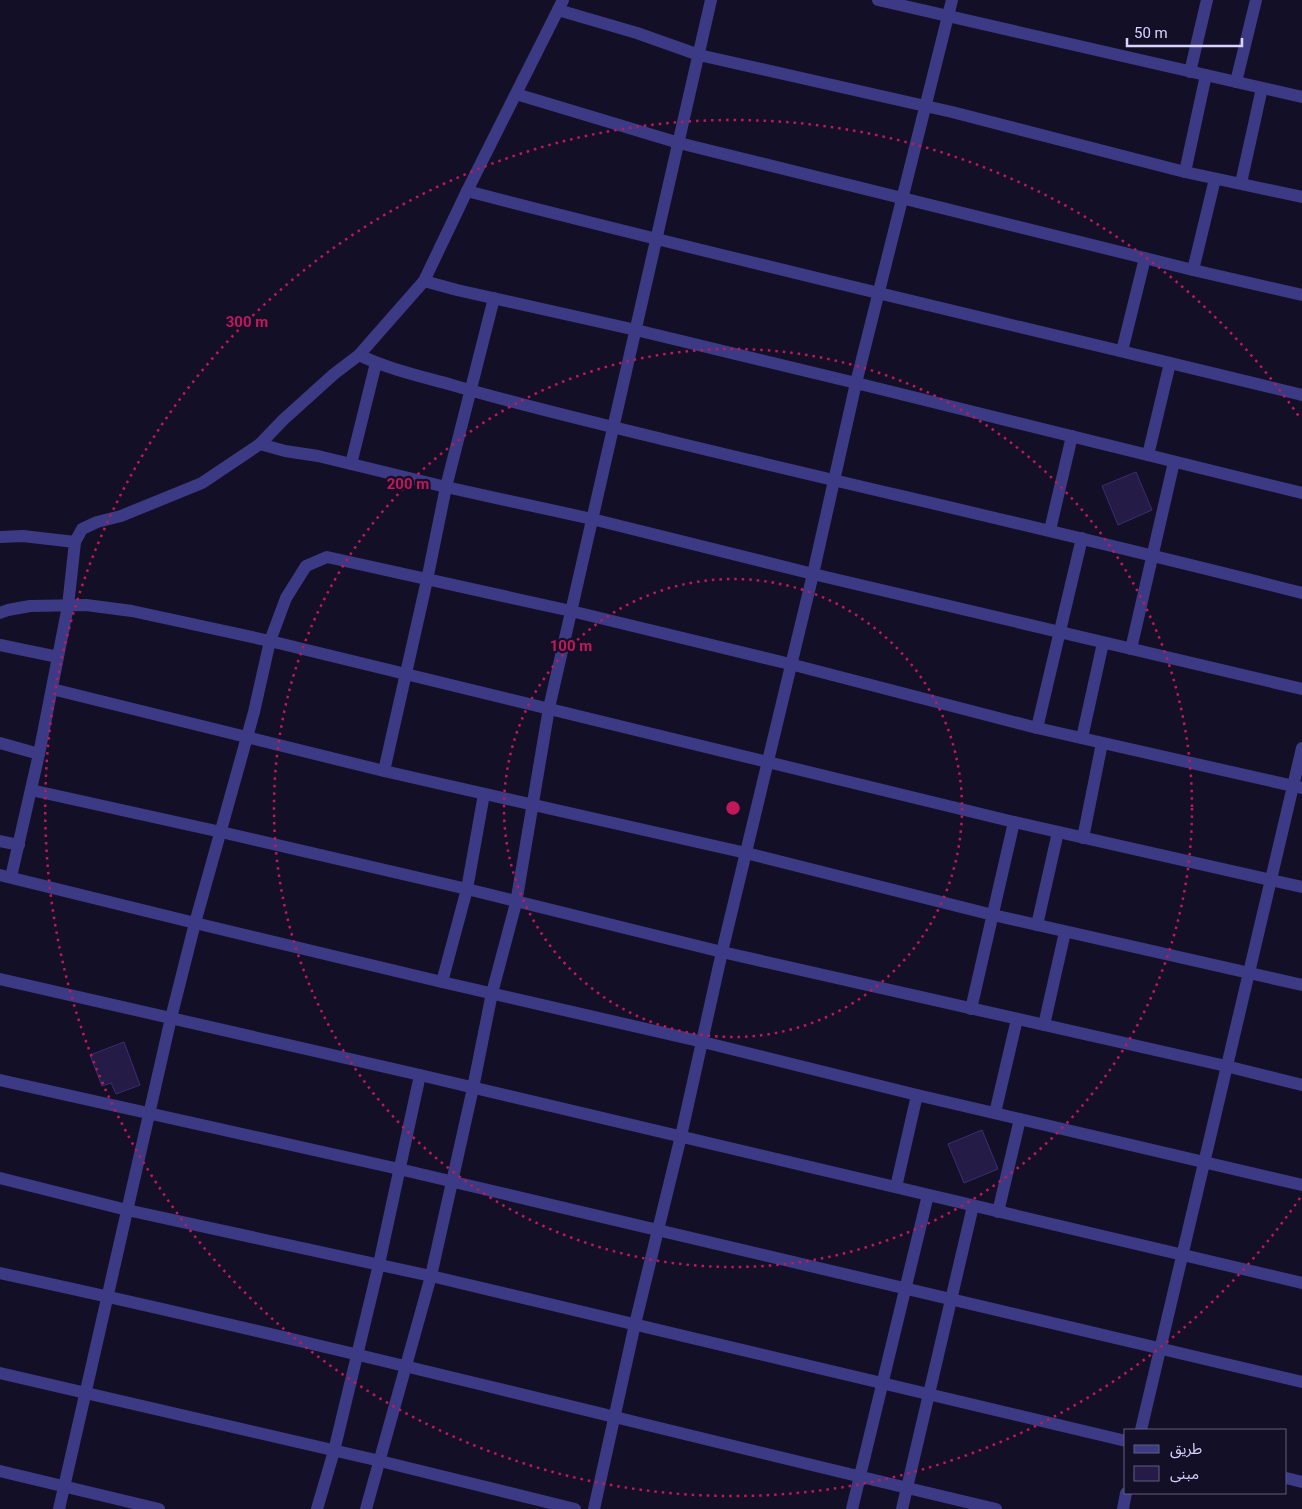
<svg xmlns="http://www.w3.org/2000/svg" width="1302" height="1509" viewBox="0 0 1302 1509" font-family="Roboto,'Noto Sans Arabic',sans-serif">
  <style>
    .building { fill: #241b47; stroke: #3b2d73 }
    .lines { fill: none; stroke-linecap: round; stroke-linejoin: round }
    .minor { stroke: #3d3a85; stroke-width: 12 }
    .ring { fill: none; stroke: #c2185b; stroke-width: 2.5; stroke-dasharray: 2.5 5 }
    .centre { fill: #c2185b; stroke: #130f26; stroke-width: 2.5 }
    .ring-label { font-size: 15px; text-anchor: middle; font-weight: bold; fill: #c2185b; stroke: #130f26; stroke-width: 4.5; stroke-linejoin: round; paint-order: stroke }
  </style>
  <rect width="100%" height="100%" fill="#130f26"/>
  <g class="building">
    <polygon points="1136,472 1152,510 1118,525 1102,486"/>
    <polygon points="124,1042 140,1085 116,1094 111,1083 102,1086 90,1055"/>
    <polygon points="982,1130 998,1169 964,1183 948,1144"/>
  </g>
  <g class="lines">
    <g class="minor">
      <polyline points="878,0 1302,97"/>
      <polyline points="558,10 637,33 699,55 952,112 1185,172 1302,197"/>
      <polyline points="1190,72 1207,0"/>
      <polyline points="1236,82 1256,0"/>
      <polyline points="516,94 679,143 1193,270 1302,295"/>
      <polyline points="1185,172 1206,75"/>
      <polyline points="1241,183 1262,88"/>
      <path d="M467,191C744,263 1024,327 1302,395"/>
      <polyline points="1193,270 1215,179"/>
      <polyline points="424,281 457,290 636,330 856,383 1302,493"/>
      <polyline points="1122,351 1145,258"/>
      <path d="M359,355C388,369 420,376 452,385C523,406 597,423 670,441C880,492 1092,539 1302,593"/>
      <polyline points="260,444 285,451 318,456 446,487 592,519 813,574 1302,689"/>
      <polyline points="1148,455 1170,363"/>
      <polyline points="351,464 376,363"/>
      <polyline points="1050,530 1072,436"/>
      <polyline points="0,537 23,536 75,542"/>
      <polyline points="0,613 8,610 30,606 86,605 132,611 270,641 1014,822 1302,887"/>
      <polyline points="0,645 58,657"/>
      <polyline points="1131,649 1174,462"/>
      <polyline points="52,689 384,771 746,853 993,915 1302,985"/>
      <polyline points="1037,728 1082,538"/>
      <polyline points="1082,738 1103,643"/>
      <polyline points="0,743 39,754"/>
      <polyline points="384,771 427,580 446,487 494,298"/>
      <polyline points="31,790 221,832 467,889 722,952 1226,1066 1302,1085"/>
      <polyline points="1083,838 1102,743"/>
      <polyline points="0,841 19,845"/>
      <polyline points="0,875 195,923 254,712 270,641 286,598 306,566 327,557 571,611 790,664 1037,728 1302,788"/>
      <polyline points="11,877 39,754 58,657 68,606 75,542 82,529 97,522 121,516 202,483 260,444 283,420 334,374 359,355 424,281 467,191 563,0"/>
      <polyline points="1037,925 1058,832"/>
      <polyline points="0,979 420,1075 1302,1283"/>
      <polyline points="442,982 467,889 484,794"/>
      <polyline points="971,1009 1014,822"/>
      <polyline points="1044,1025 1065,932"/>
      <polyline points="0,1080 399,1169 1302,1382"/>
      <polyline points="995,1113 1017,1019"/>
      <polyline points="0,1178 127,1210 431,1276 1126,1441"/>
      <polyline points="896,1187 917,1095"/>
      <polyline points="998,1212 1020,1119"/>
      <path d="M0,1273C334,1345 664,1431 996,1509"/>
      <polyline points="0,1373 380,1461 575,1509"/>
      <polyline points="1141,1430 1302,748"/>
      <polyline points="0,1471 159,1509"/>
      <polyline points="1286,1478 1302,1482"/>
      <polyline points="59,1509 171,1018 195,923 442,982 703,1042 917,1095 1302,1185"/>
      <polyline points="317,1509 334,1451 379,1264 420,1075"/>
      <polyline points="366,1509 431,1276 473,1088 492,993 516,903 549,708 711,0"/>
      <polyline points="594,1509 635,1324 681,1136 722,952 813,574 856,383 952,0"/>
      <polyline points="852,1509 928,1195"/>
      <polyline points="902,1509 973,1206"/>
      <polyline points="1123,1509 1126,1493"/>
    </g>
  </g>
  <g class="ring">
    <circle cx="733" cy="808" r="229"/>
    <circle cx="733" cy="808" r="459"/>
    <path d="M1300 1198A688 688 0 1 1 1300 418"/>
  </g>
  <circle cx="733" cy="808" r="8" class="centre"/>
  <g class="ring-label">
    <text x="247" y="327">300 m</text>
    <text x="408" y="489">200 m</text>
    <text x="571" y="651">100 m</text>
  </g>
  <rect x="1124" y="1429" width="162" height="65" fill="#130f26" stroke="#625e7d"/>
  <rect x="1134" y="1445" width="25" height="8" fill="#3d3a85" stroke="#625e7d"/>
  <text x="1170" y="1454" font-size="15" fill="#d9d4ff">طريق</text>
  <rect x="1134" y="1466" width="25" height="15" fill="#241b47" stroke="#625e7d"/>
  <text x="1170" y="1479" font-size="15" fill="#d9d4ff">مبنى</text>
  <path d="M1127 38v8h115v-8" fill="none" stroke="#d9d4ff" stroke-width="2.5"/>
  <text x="1134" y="38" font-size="15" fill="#d9d4ff" stroke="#130f26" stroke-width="4" paint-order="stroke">50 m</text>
</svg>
